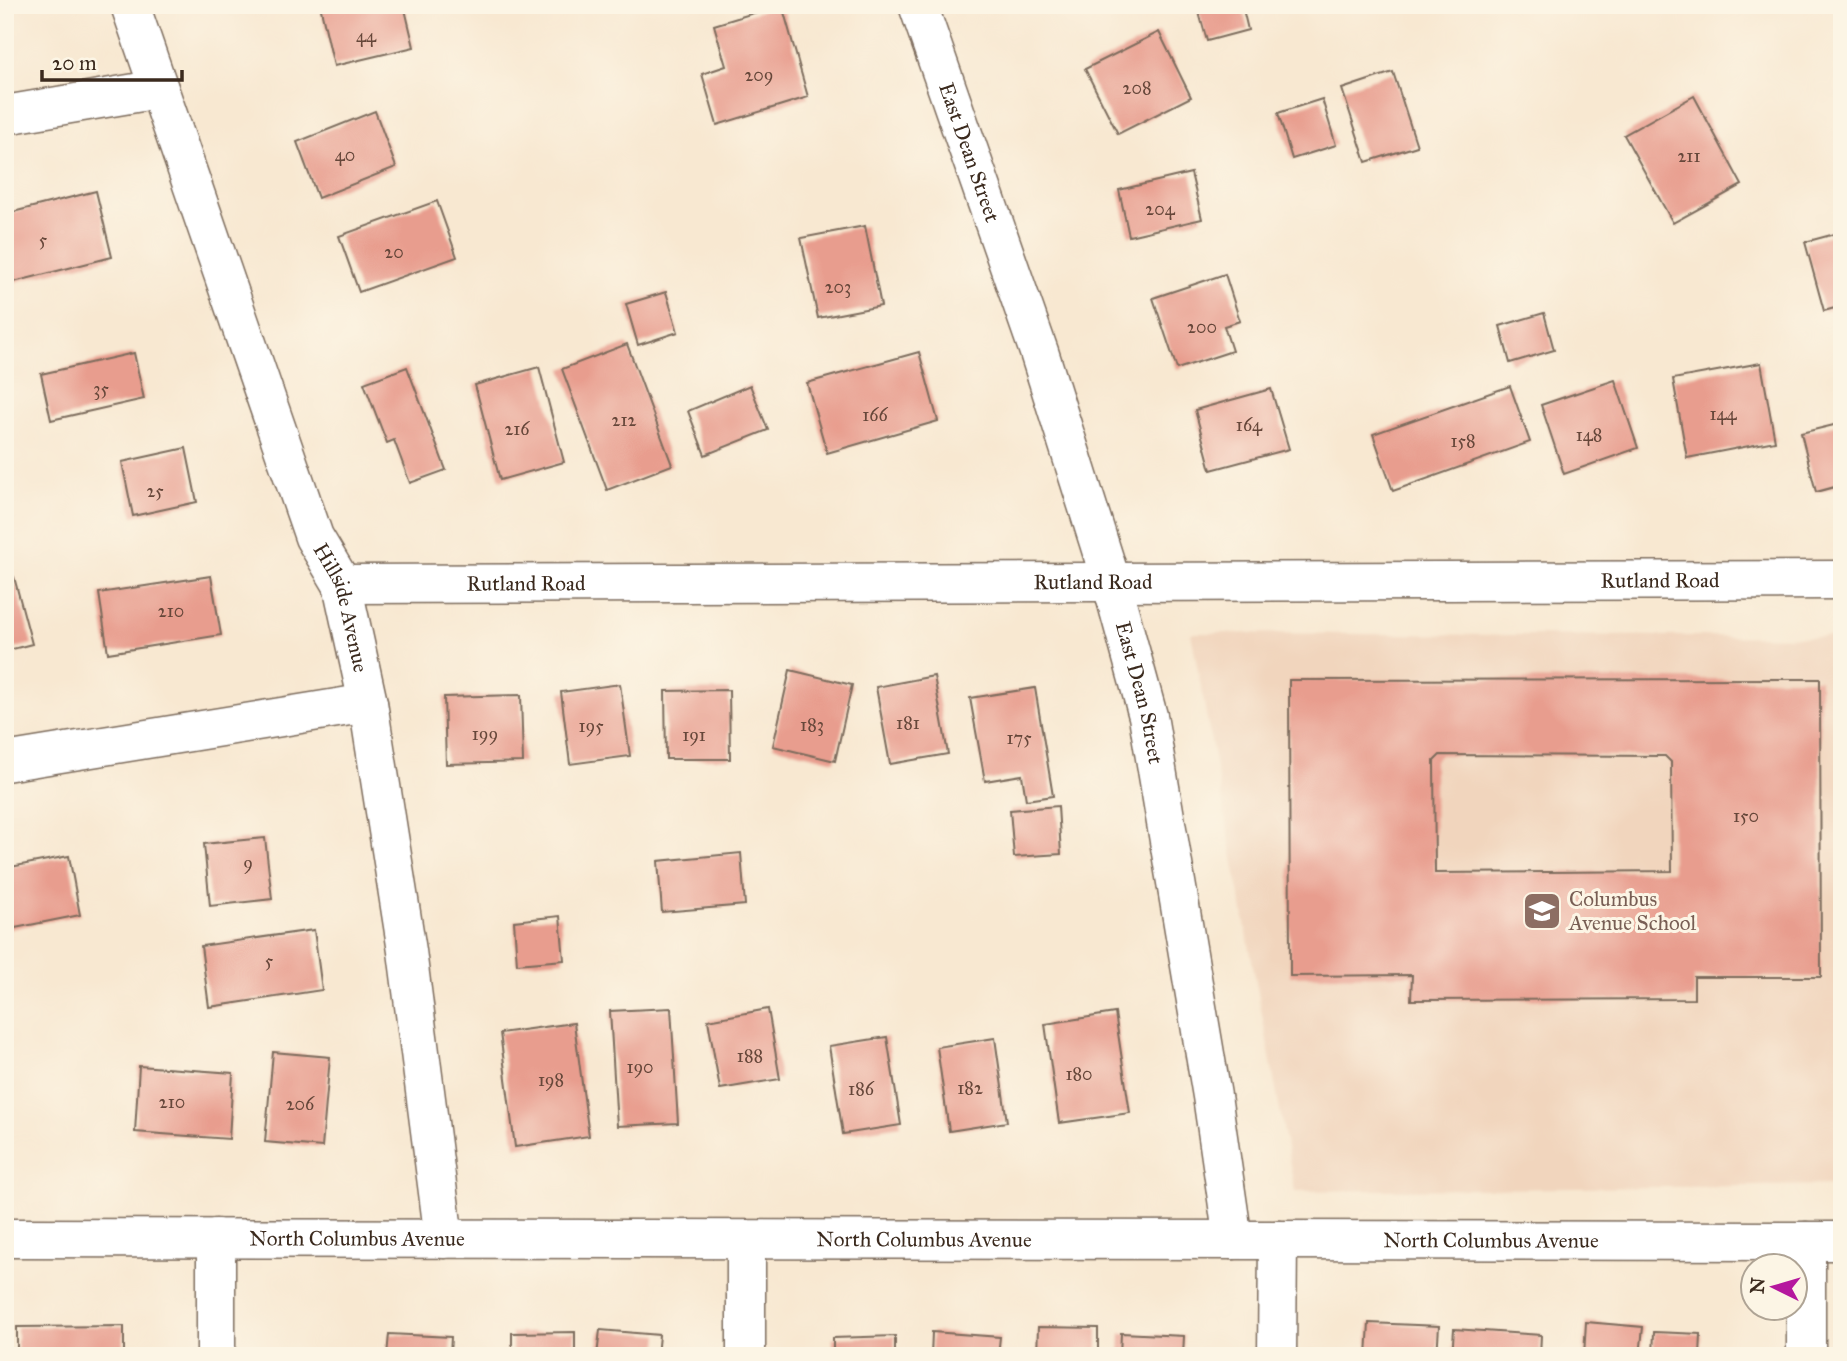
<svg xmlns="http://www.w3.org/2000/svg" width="1847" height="1361" viewBox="0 0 1847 1361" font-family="'IM FELL Great Primer',serif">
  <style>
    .built { fill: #f1d5bd }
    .building { fill: #e89d8e; fill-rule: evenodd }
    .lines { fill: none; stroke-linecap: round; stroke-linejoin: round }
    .minor-casing { stroke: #7d6c5d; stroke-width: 41 }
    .minor { stroke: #fff; stroke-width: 38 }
    .labels { text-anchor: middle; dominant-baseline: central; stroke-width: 6; stroke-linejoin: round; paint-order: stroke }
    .number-label { font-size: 18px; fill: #66473a }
    .street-label { font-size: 21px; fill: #3b2a1e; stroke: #fcf5e5 }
    .education-label { font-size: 21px; fill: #785e54; stroke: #fcf5e5; text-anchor: start }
  </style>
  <rect width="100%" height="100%" fill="#fcf5e5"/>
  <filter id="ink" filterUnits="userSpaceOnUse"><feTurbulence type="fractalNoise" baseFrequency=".0143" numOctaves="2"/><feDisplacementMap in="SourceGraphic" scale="14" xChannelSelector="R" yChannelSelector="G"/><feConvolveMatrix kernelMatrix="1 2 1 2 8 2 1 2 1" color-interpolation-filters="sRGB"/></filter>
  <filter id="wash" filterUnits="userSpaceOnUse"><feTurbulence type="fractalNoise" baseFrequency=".00686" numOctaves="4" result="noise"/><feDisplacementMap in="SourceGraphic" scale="28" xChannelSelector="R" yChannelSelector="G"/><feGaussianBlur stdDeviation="1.57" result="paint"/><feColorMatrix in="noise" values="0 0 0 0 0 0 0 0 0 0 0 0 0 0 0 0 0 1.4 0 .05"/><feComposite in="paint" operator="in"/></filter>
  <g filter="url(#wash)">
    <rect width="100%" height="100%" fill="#f8e8d1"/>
    <polygon class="built" points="1191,633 1842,637 1842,1185 1295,1191"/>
    <g id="blocks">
      <g class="building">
        <polygon points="320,5 404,5 414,47 334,66"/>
        <polygon points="780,5 782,5 808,97 717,125 702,74 726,66 714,25"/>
        <polygon points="1197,5 1242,5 1248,30 1207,41"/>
        <polygon points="1159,32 1191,97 1118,134 1085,69"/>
        <polygon points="1393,72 1417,146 1366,162 1342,89"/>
        <polygon points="1694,96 1742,185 1673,223 1624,135"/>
        <polygon points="1322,99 1336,145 1292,159 1278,113"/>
        <polygon points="375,111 396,167 318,198 297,142"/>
        <polygon points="1191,173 1202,219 1129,236 1119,190"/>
        <polygon points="96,191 112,257 6,284 5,214"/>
        <polygon points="437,201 457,257 359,292 339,236"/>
        <polygon points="865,226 881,306 818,318 801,238"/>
        <polygon points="1842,232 1842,306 1824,311 1805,242"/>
        <polygon points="1225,274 1240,321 1224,326 1232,351 1177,369 1153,298"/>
        <polygon points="666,292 678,332 638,345 626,304"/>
        <polygon points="1544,313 1554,350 1510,363 1500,326"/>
        <polygon points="627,344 672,465 607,490 562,369"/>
        <polygon points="919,352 938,421 827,453 807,383"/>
        <polygon points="134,353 144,399 51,420 41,374"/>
        <polygon points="1761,363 1775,441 1687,458 1673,379"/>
        <polygon points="407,367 446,470 410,483 394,440 387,443 364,383"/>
        <polygon points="539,367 564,462 500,480 475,385"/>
        <polygon points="1615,380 1638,448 1564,474 1541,405"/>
        <polygon points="750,385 768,430 705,455 688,411"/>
        <polygon points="1510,386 1530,442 1393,491 1373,434"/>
        <polygon points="1271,389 1289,449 1211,470 1195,410"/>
        <polygon points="1842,423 1842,485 1816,492 1801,433"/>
        <polygon points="186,448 197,502 133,516 122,462"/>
        <polygon points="211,576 221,635 108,653 99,593"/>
        <polygon points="14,577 32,644 5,651 5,579"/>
        <polygon points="790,670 852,685 835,761 773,746"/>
        <polygon points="934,676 948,754 890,764 876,687"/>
        <path d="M1820,679L1821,977H1694V999L1411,1000L1412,975L1290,976L1289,680ZM1440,755L1665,756L1671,762L1672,871L1435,873L1434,761Z"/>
        <polygon points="620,684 630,756 570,764 561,692"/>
        <polygon points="1035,688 1053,796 1026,800 1022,775 985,781 970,698"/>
        <polygon points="729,690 730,759 666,759 665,691"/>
        <polygon points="521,695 523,762 446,764 444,697"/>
        <polygon points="1058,806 1061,854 1014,857 1010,810"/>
        <polygon points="265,838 272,899 210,906 204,844"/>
        <polygon points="741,853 745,905 662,912 658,861"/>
        <polygon points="69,856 80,915 5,930 5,868"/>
        <polygon points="560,916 564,960 517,964 514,921"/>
        <polygon points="314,930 322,990 209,1007 201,946"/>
        <polygon points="671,1008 678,1123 617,1126 610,1011"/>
        <polygon points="768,1009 780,1079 720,1089 708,1020"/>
        <polygon points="1115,1013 1130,1113 1059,1123 1045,1024"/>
        <polygon points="574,1023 589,1136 515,1147 500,1033"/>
        <polygon points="887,1037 901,1125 843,1134 829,1046"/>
        <polygon points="995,1038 1007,1122 949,1131 937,1047"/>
        <polygon points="273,1052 330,1057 322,1147 265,1142"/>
        <polygon points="139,1066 233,1073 229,1139 135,1132"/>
        <polygon points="1586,1322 1643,1327 1640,1356 1584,1356"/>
        <polygon points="1369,1323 1439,1326 1437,1356 1367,1356"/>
        <polygon points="124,1326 124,1356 17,1356 17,1327"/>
        <polygon points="1038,1327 1098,1328 1098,1356 1037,1356"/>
        <polygon points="1454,1329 1541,1335 1540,1356 1452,1356"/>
        <polygon points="600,1330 659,1335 657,1356 597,1356"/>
        <polygon points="575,1332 575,1356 512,1356 512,1333"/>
        <polygon points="932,1332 1000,1337 998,1356 931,1356"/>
        <polygon points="1654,1332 1701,1334 1700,1356 1653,1356"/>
        <polygon points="1121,1333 1184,1336 1183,1356 1120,1356"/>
        <polygon points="389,1334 451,1337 450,1356 387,1356"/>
        <polygon points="895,1336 895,1356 833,1356 833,1338"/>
        <polygon points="365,1352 365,1356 327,1356 327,1354"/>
      </g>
    </g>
  </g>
  <g filter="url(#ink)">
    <use href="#blocks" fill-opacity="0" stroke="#7d6c5d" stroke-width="2"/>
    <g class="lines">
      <defs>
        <g id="minor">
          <path id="s1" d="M130,5L314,537L342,584L368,703L407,951L444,1239"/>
          <path id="s2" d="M918,5L1039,352L1111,581L1148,716L1212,1096L1233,1240"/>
          <polyline points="5,115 159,89"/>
          <path id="s3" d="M342,584L1842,580"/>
          <polyline points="5,762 368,703"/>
          <path id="s4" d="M5,1238L1842,1241"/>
          <polyline points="1806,1241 1806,1356"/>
          <polyline points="216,1356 216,1238"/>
          <polyline points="746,1356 746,1240"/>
          <polyline points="1277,1356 1278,1240"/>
        </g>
      </defs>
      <use href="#minor" class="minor-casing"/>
      <use href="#minor" class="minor"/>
    </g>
  </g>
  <defs>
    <symbol id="school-square" viewBox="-11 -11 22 22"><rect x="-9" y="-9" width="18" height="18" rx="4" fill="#8d6e63" stroke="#fcf5e5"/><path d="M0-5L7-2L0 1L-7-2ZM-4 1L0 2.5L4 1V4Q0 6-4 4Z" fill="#fff"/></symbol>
  </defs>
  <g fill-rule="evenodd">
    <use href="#school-square" x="1520" y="889" width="44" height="44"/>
  </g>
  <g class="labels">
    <g class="number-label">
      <text x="366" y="36">44</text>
      <text x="759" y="75">209</text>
      <text x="1137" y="88">208</text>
      <text x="345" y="155">40</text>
      <text x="1689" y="156">211</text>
      <text x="1160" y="209">204</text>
      <text x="43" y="240">5</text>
      <text x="394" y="252">20</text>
      <text x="838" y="287">203</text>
      <text x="1202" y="327">200</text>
      <text x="101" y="389">35</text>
      <text x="1723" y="414">144</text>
      <text x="875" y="415">166</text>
      <text x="624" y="420">212</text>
      <text x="1249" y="425">164</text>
      <text x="517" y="429">216</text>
      <text x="1589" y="435">148</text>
      <text x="1463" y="441">158</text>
      <text x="155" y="491">25</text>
      <text x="171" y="611">210</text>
      <text x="908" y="723">181</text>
      <text x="812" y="725">183</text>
      <text x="591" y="726">195</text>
      <text x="485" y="734">199</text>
      <text x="694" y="735">191</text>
      <text x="1019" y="738">175</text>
      <text x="1746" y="816">150</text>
      <text x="248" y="863">9</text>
      <text x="269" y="961">5</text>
      <text x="750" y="1056">188</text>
      <text x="640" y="1067">190</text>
      <text x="1079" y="1074">180</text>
      <text x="551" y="1080">198</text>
      <text x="970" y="1088">182</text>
      <text x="861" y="1089">186</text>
      <text x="172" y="1102">210</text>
      <text x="300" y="1104">206</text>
    </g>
    <g class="street-label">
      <text stroke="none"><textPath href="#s2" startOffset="156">East Dean Street</textPath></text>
      <text stroke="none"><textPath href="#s3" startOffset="751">Rutland Road</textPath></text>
      <text stroke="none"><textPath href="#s3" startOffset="1318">Rutland Road</textPath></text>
      <text stroke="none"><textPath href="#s3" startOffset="184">Rutland Road</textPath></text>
      <text stroke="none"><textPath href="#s1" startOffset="640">Hillside Avenue</textPath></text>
      <text stroke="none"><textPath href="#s2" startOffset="723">East Dean Street</textPath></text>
      <text stroke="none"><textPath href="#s4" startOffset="352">North Columbus Avenue</textPath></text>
      <text stroke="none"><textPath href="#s4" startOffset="919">North Columbus Avenue</textPath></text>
      <text stroke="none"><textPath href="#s4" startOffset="1486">North Columbus Avenue</textPath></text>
    </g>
    <g class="education-label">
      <text x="1569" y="899">Columbus<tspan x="1569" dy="24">Avenue School</tspan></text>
    </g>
  </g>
  <rect width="1847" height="1361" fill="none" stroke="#fcf5e5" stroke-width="28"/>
  <g transform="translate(1774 1287) rotate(275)"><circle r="33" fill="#fcf5e5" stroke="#afa495" stroke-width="2"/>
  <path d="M0-5L12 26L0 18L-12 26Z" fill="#b5179e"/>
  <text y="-10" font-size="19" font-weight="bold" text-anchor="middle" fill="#3b2a1e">N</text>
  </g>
  <path d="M42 70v10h140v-10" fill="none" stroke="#3b2a1e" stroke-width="3.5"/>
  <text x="52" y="70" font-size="21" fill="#3b2a1e" stroke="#fcf5e5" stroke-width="5" paint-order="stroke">20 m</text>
</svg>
